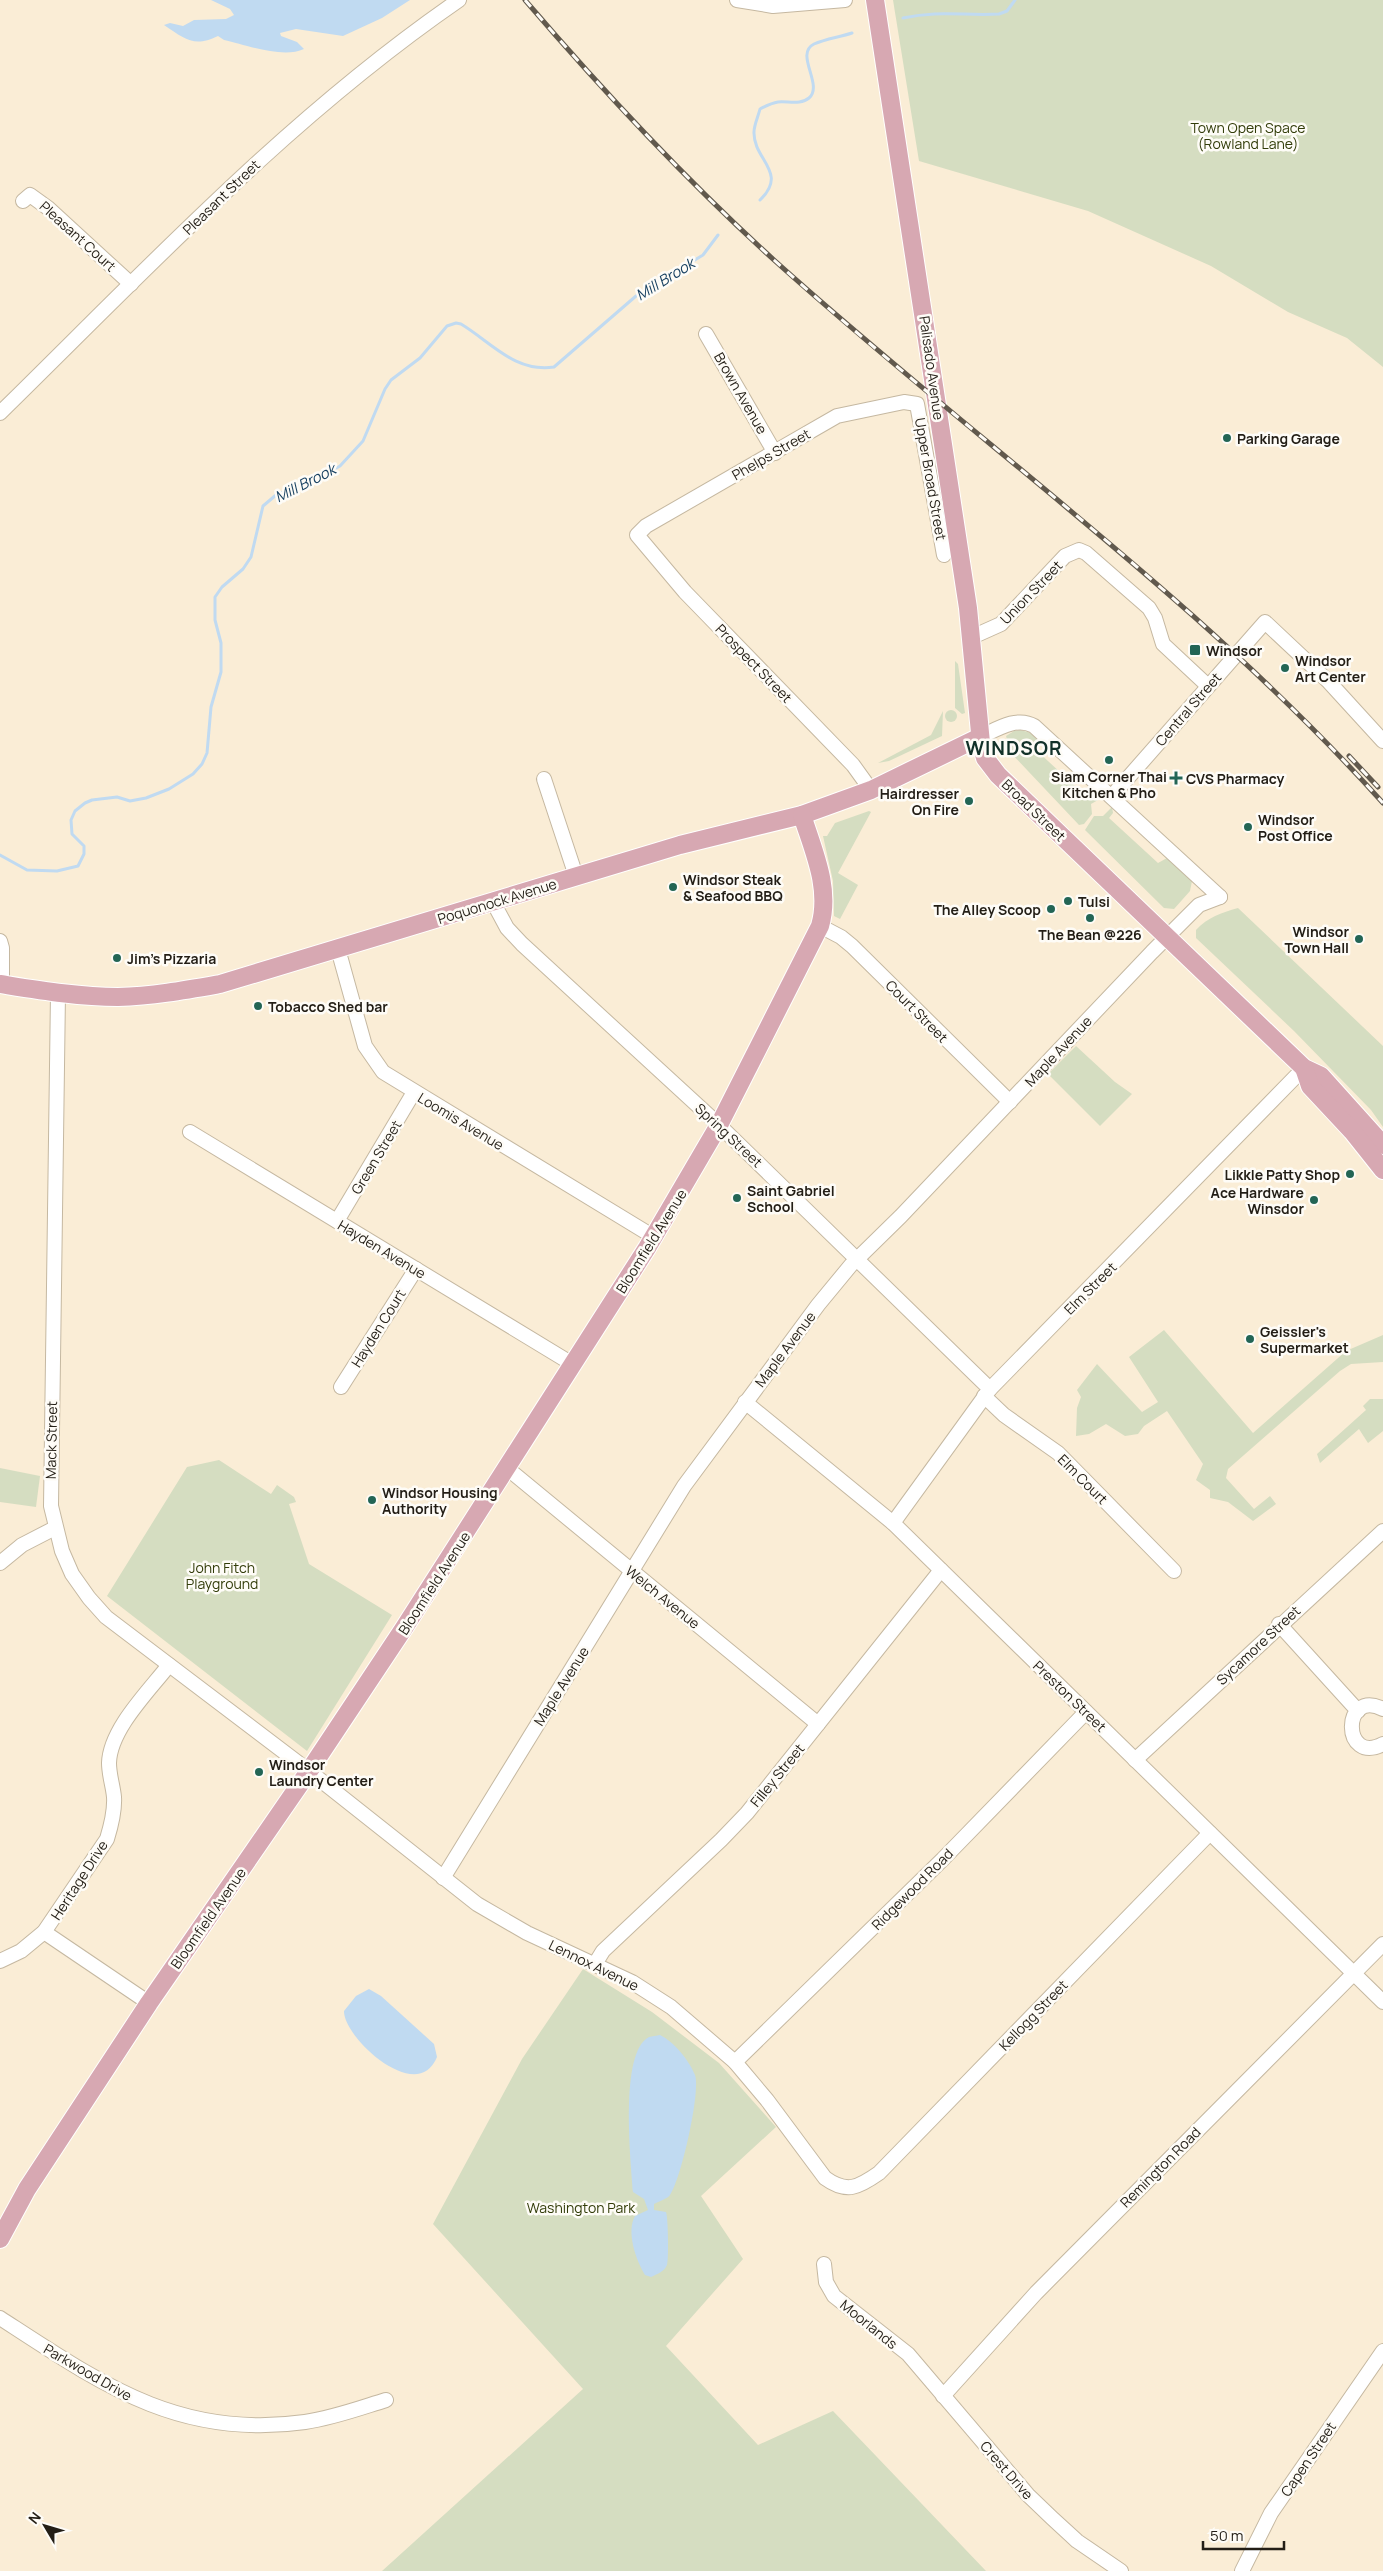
<svg xmlns="http://www.w3.org/2000/svg" width="1383" height="2571" viewBox="0 0 1383 2571" font-family="Manrope,sans-serif">
  <style>
    .green { fill: #d5ddc1 }
    .water { fill: #c0daf1 }
    .lines { fill: none; stroke-linecap: round; stroke-linejoin: round }
    .stream { stroke: #c0daf1; stroke-width: 3 }
    .minor-casing { stroke: #c5b8a1; stroke-width: 16 }
    .major-casing { stroke: #fff; stroke-width: 20 }
    .minor { stroke: #fff; stroke-width: 14 }
    .major { stroke: #d7a8b2; stroke-width: 18 }
    .rail-casing { stroke: #61594d; stroke-width: 5 }
    .rail { stroke: #fefcf7; stroke-width: 3; stroke-dasharray: 9; stroke-linecap: butt }
    .poi-dot { fill: #236555; stroke: #fefcf7; stroke-width: 2 }
    .labels { text-anchor: middle; dominant-baseline: central; stroke-width: 5; stroke-linejoin: round; paint-order: stroke }
    .park-label { font-size: 14px; fill: #323c09; stroke: #fefcf7 }
    .street-label { font-size: 14px; fill: #231e16; stroke: #fefcf7 }
    .poi-label { font-size: 14px; font-weight: bold; fill: #231e16; stroke: #fefcf7; text-anchor: start }
    .water-label { font-size: 15px; font-style: italic; fill: #184161; stroke: #fefcf7 }
    .district-label { font-size: 19px; font-weight: bold; letter-spacing: 1px; fill: #123129; stroke: #fefcf7 }
  </style>
  <rect width="100%" height="100%" fill="#faedd6"/>
  <g class="green">
    <polygon points="893,0 1383,0 1383,367 1347,338 1288,312 1211,266 1088,211 919,161"/>
    <polygon points="955,661 958,664 965,713 962,714 955,708"/>
    <circle cx="951" cy="716" r="6"/>
    <polygon points="943,711 942,736 889,761 878,763 931,735"/>
    <polygon points="1020,730 1028,732 1039,739 1035,749 1089,799 1095,794 1099,795 1098,800 1091,804 1092,814 1084,824 1079,825 1011,753 1006,736 1014,731"/>
    <polygon points="1112,807 1113,813 1109,818 1158,863 1167,858 1192,881 1190,891 1174,909 1164,908 1085,830 1094,816 1103,816"/>
    <polygon points="869,811 871,812 838,873 858,885 840,919 834,916 833,881 823,836 827,836 835,823"/>
    <path d="M1238,908L1383,1046V1127L1371,1110L1294,1031L1196,938V930C1208,917 1221,913 1238,908Z"/>
    <polygon points="1076,1046 1115,1082 1132,1094 1100,1126 1048,1074"/>
    <polygon points="1164,1330 1253,1433 1346,1351 1383,1335 1383,1362 1351,1364 1340,1371 1228,1469 1226,1478 1254,1509 1270,1496 1276,1504 1253,1521 1228,1502 1210,1498 1210,1490 1196,1480 1203,1464 1167,1411 1144,1426 1138,1434 1125,1436 1106,1424 1089,1434 1076,1436 1077,1408 1081,1397 1077,1390 1097,1364 1142,1412 1158,1402 1129,1357"/>
    <polygon points="1370,1399 1383,1399 1383,1431 1368,1443 1359,1429 1320,1463 1317,1454 1366,1410 1363,1406"/>
    <polygon points="219,1460 271,1494 277,1485 294,1497 296,1502 289,1504 309,1564 392,1615 307,1751 107,1596 187,1467"/>
    <polygon points="0,1468 40,1476 36,1507 0,1502"/>
    <polygon points="583,1969 652,2012 719,2063 776,2127 701,2196 743,2259 666,2346 758,2445 833,2411 986,2571 382,2571 583,2389 433,2224 522,2059"/>
  </g>
  <g class="water">
    <path d="M211,0H410L382,18L343,36L296,29L280,33L281,36L297,42L304,49C283,59 246,45 224,40L218,36C194,48 185,39 164,25L170,23L183,26L194,20L226,19L234,15L230,9Z"/>
    <path d="M369,1989L381,1996L434,2044L437,2057C417,2106 343,2037 344,2011L356,1996Z"/>
    <path d="M660,2035C674,2042 689,2060 695,2075C701,2091 681,2180 670,2195C667,2199 659,2201 654,2204V2210L666,2212C668,2216 669,2259 667,2265C664,2272 657,2274 651,2277L645,2275C636,2260 626,2232 635,2216L648,2210L644,2199L633,2192C631,2162 619,2052 649,2037C652,2036 657,2036 660,2035Z"/>
  </g>
  <g class="lines">
    <g class="stream">
      <path d="M903,18C939,10 964,16 999,14L1007,11L1015,0"/>
      <path d="M760,200C789,172 753,160 754,132C754,125 758,117 760,109C766,106 771,103 778,102C788,101 801,105 809,98C824,85 794,54 814,44C825,39 840,37 852,33"/>
      <path d="M0,855L27,870L57,871L78,866L84,854V846L72,834L71,820L75,811L85,803L92,800L117,797L130,801L146,798L169,789L193,774L202,764L207,753L211,707L221,672V643L215,620V597L222,587L243,569L251,557L263,506L276,495L316,479L340,466L363,441L385,389L391,380L420,358L447,326L456,323L461,324C491,342 515,373 554,367L636,296L703,255L718,235"/>
    </g>
    <defs>
      <g id="minor">
        <polyline points="737,0 773,6 845,0"/>
        <polyline points="23,201 30,195 48,208 131,284"/>
        <polyline points="706,334 775,453"/>
        <path d="M0,413C147,269 289,117 459,0"/>
        <polyline points="972,637 1001,624 1065,556 1079,550 1086,553 1149,608 1155,618 1163,644 1208,686"/>
        <path d="M980,737C997,729 1017,716 1034,726L1220,897"/>
        <polyline points="544,779 576,876"/>
        <polyline points="871,790 853,765 685,592 637,535 646,526 837,416 904,402 917,404 944,555"/>
        <polyline points="1112,796 1265,622 1329,682 1383,741"/>
        <polyline points="493,902 507,928 522,944 719,1125 990,1389"/>
        <polyline points="820,926 841,937 852,946 1010,1102"/>
        <polyline points="0,941 2,948 2,984"/>
        <polyline points="338,949 365,1046 383,1072 654,1237"/>
        <path d="M58,993L51,1506L62,1551L72,1574L89,1598L106,1617L309,1771L477,1904L527,1933L632,1982L671,2007L735,2062L767,2100L825,2178C847,2194 859,2187 879,2173L1210,1833"/>
        <polyline points="190,1132 574,1365"/>
        <polyline points="337,1221 414,1092"/>
        <polyline points="341,1387 416,1269"/>
        <polyline points="984,1396 1004,1415 1058,1453 1174,1571"/>
        <polyline points="745,1402 893,1523 1383,2002"/>
        <polyline points="508,1469 818,1724"/>
        <polyline points="893,1523 990,1389 1304,1068"/>
        <polyline points="0,1563 22,1545 55,1528"/>
        <polyline points="1279,1624 1358,1711"/>
        <path d="M1383,1709C1341,1688 1342,1766 1383,1744"/>
        <polyline points="1135,1760 1383,1531"/>
        <polyline points="443,1878 684,1486 818,1305 851,1265 901,1216 1152,952 1199,905 1220,897"/>
        <polyline points="44,1932 149,2003"/>
        <path d="M0,1961L21,1951L44,1932L107,1839C111,1826 115,1812 114,1797C113,1786 109,1775 109,1763C110,1729 149,1691 169,1665"/>
        <polyline points="595,1964 603,1951 721,1840 747,1813 941,1570"/>
        <polyline points="735,2062 943,1859 1086,1712"/>
        <polyline points="824,2264 826,2282 834,2296 908,2354 1028,2495 1052,2518 1077,2541 1121,2571"/>
        <path d="M0,2318C100,2383 179,2440 305,2422C333,2418 360,2408 386,2400"/>
        <polyline points="943,2396 1036,2293 1383,1944"/>
        <polyline points="1242,2571 1271,2513 1383,2351"/>
      </g>
      <g id="major">
        <polyline points="875,0 968,608 981,743 985,758 998,775 1304,1068 1321,1076 1383,1145"/>
        <path d="M0,984C38,990 79,997 118,997C153,996 186,990 220,984L680,845L802,815L871,790L980,737"/>
        <polyline points="1304,1068 1310,1086 1352,1131 1383,1170"/>
        <path d="M0,2239L27,2189L149,2003L309,1771L404,1628L647,1248L719,1125L820,926C831,888 813,850 802,815"/>
      </g>
    </defs>
    <use href="#minor" class="minor-casing"/>
    <use href="#major" class="major-casing"/>
    <use href="#minor" class="minor"/>
    <use href="#major" class="major"/>
    <defs>
      <g id="rail">
        <path d="M525,0C603,91 685,179 774,260C976,442 1201,600 1383,803"/>
        <polyline points="1349,756 1378,787"/>
      </g>
    </defs>
    <use href="#rail" class="rail-casing"/>
    <use href="#rail" class="rail"/>
  </g>
  <g class="poi-dot">
    <circle cx="1227" cy="438" r="5"/>
    <rect x="1189" y="644" width="12" height="12" rx="2.5"/>
    <circle cx="1285" cy="668" r="5"/>
    <circle cx="1109" cy="760" r="5"/>
    <path d="M1173.5 770.5h5v5h5v5h-5v5h-5v-5h-5v-5h5z"/>
    <circle cx="969" cy="801" r="5"/>
    <circle cx="1248" cy="827" r="5"/>
    <circle cx="673" cy="887" r="5"/>
    <circle cx="1068" cy="901" r="5"/>
    <circle cx="1051" cy="909" r="5"/>
    <circle cx="1090" cy="918" r="5"/>
    <circle cx="1359" cy="939" r="5"/>
    <circle cx="117" cy="958" r="5"/>
    <circle cx="258" cy="1006" r="5"/>
    <circle cx="1350" cy="1174" r="5"/>
    <circle cx="737" cy="1198" r="5"/>
    <circle cx="1314" cy="1200" r="5"/>
    <circle cx="1250" cy="1339" r="5"/>
    <circle cx="372" cy="1500" r="5"/>
    <circle cx="259" cy="1772" r="5"/>
  </g>
  <g class="labels">
    <g class="park-label">
      <text x="1248" y="127">Town Open Space<tspan x="1248" dy="16">(Rowland Lane)</tspan></text>
      <text x="222" y="1567">John Fitch<tspan x="222" dy="16">Playground</tspan></text>
      <text x="581" y="2207">Washington Park</text>
    </g>
    <g class="street-label">
      <text transform="translate(221 197) rotate(-44)">Pleasant Street</text>
      <text transform="translate(78 236) rotate(42)">Pleasant Court</text>
      <text transform="translate(932 368) rotate(82)">Palisado Avenue</text>
      <text transform="translate(741 393) rotate(60)">Brown Avenue</text>
      <text transform="translate(771 454) rotate(-30)">Phelps Street</text>
      <text transform="translate(931 479) rotate(80)">Upper Broad Street</text>
      <text transform="translate(1031 592) rotate(-46)">Union Street</text>
      <text transform="translate(754 663) rotate(46)">Prospect Street</text>
      <text transform="translate(1188 709) rotate(-49)">Central Street</text>
      <text transform="translate(1034 810) rotate(44)">Broad Street</text>
      <text transform="translate(497 901) rotate(-17)">Poquonock Avenue</text>
      <text transform="translate(917 1011) rotate(45)">Court Street</text>
      <text transform="translate(1058 1051) rotate(-47)">Maple Avenue</text>
      <text transform="translate(461 1121) rotate(31)">Loomis Avenue</text>
      <text transform="translate(729 1135) rotate(43)">Spring Street</text>
      <text transform="translate(376 1157) rotate(-59)">Green Street</text>
      <text transform="translate(651 1241) rotate(-58)">Bloomfield Avenue</text>
      <text transform="translate(382 1249) rotate(31)">Hayden Avenue</text>
      <text transform="translate(1090 1288) rotate(-45)">Elm Street</text>
      <text transform="translate(378 1328) rotate(-58)">Hayden Court</text>
      <text transform="translate(785 1349) rotate(-53)">Maple Avenue</text>
      <text transform="translate(51 1440) rotate(-89)">Mack Street</text>
      <text transform="translate(1083 1479) rotate(45)">Elm Court</text>
      <text transform="translate(434 1583) rotate(-57)">Bloomfield Avenue</text>
      <text transform="translate(663 1597) rotate(39)">Welch Avenue</text>
      <text transform="translate(1258 1645) rotate(-43)">Sycamore Street</text>
      <text transform="translate(561 1686) rotate(-58)">Maple Avenue</text>
      <text transform="translate(1070 1696) rotate(44)">Preston Street</text>
      <text transform="translate(777 1775) rotate(-51)">Filley Street</text>
      <text transform="translate(79 1880) rotate(-57)">Heritage Drive</text>
      <text transform="translate(912 1889) rotate(-45)">Ridgewood Road</text>
      <text transform="translate(208 1918) rotate(-55)">Bloomfield Avenue</text>
      <text transform="translate(594 1965) rotate(26)">Lennox Avenue</text>
      <text transform="translate(1033 2015) rotate(-46)">Kellogg Street</text>
      <text transform="translate(1160 2167) rotate(-45)">Remington Road</text>
      <text transform="translate(869 2324) rotate(39)">Moorlands</text>
      <text transform="translate(88 2372) rotate(30)">Parkwood Drive</text>
      <text transform="translate(1308 2459) rotate(-56)">Capen Street</text>
      <text transform="translate(1007 2470) rotate(49)">Crest Drive</text>
    </g>
    <g class="poi-label">
      <text x="1237" y="438">Parking Garage</text>
      <text x="1206" y="650">Windsor</text>
      <text x="1295" y="660">Windsor<tspan x="1295" dy="16">Art Center</tspan></text>
      <text x="1109" y="776" text-anchor="middle">Siam Corner Thai<tspan x="1109" dy="16">Kitchen &amp; Pho</tspan></text>
      <text x="1186" y="778">CVS Pharmacy</text>
      <text x="959" y="793" text-anchor="end">Hairdresser<tspan x="959" dy="16">On Fire</tspan></text>
      <text x="1258" y="819">Windsor<tspan x="1258" dy="16">Post Office</tspan></text>
      <text x="683" y="879">Windsor Steak<tspan x="683" dy="16">&amp; Seafood BBQ</tspan></text>
      <text x="1078" y="901">Tulsi</text>
      <text x="1041" y="909" text-anchor="end">The Alley Scoop</text>
      <text x="1349" y="931" text-anchor="end">Windsor<tspan x="1349" dy="16">Town Hall</tspan></text>
      <text x="1090" y="934" text-anchor="middle">The Bean @226</text>
      <text x="127" y="958">Jim's Pizzaria</text>
      <text x="268" y="1006">Tobacco Shed bar</text>
      <text x="1340" y="1174" text-anchor="end">Likkle Patty Shop</text>
      <text x="747" y="1190">Saint Gabriel<tspan x="747" dy="16">School</tspan></text>
      <text x="1304" y="1192" text-anchor="end">Ace Hardware<tspan x="1304" dy="16">Winsdor</tspan></text>
      <text x="1260" y="1331">Geissler's<tspan x="1260" dy="16">Supermarket</tspan></text>
      <text x="382" y="1492">Windsor Housing<tspan x="382" dy="16">Authority</tspan></text>
      <text x="269" y="1764">Windsor<tspan x="269" dy="16">Laundry Center</tspan></text>
    </g>
    <g class="water-label">
      <text transform="translate(665 279) rotate(-32)">Mill Brook</text>
      <text transform="translate(305 483) rotate(-27)">Mill Brook</text>
    </g>
    <g class="district-label">
      <text x="1014" y="748">WINDSOR</text>
    </g>
  </g>
  <g transform="translate(45 2526) rotate(308)" stroke="#fefcf7" stroke-width="4" paint-order="stroke">
  <path d="M0-4L9 19L0 12L-9 19Z" fill="#231e16"/>
  <text y="-8" font-size="14" font-weight="bold" text-anchor="middle" fill="#231e16">N</text>
  </g>
  <path d="M1203 2541v8h81v-8" fill="none" stroke="#231e16" stroke-width="2.5"/>
  <text x="1210" y="2541" font-size="15" fill="#231e16" stroke="#fefcf7" stroke-width="4" paint-order="stroke">50 m</text>
</svg>
